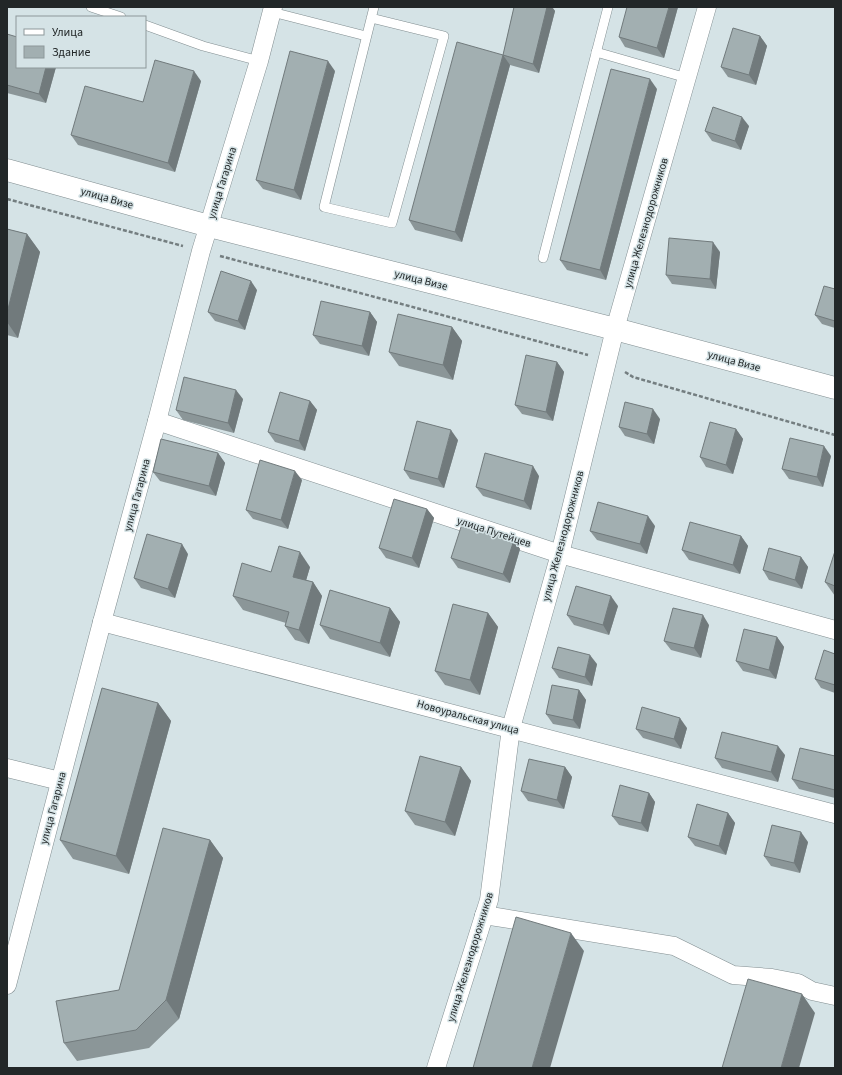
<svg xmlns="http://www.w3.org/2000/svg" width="842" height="1075" viewBox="0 0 842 1075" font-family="'Source Sans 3',sans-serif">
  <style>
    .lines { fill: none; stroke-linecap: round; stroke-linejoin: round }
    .service-casing { stroke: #828e91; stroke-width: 10 }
    .minor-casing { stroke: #828e91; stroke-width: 19 }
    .tertiary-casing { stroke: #828e91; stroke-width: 23 }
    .path { stroke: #747e80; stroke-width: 2.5; stroke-dasharray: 4 2; stroke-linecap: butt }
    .service { stroke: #fff; stroke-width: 9 }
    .minor { stroke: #fff; stroke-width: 18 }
    .tertiary { stroke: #fff; stroke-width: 22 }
    .wall { fill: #8b9698 }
    .shaded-wall { fill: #717a7c }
    .building { fill: #a2afb1; stroke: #717a7c }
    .labels { text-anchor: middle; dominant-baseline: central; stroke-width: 3; stroke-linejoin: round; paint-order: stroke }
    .street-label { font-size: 11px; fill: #222728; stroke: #d5e3e6 }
  </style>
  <rect width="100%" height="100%" fill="#d5e3e6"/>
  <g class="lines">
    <defs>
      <g id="service">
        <polyline points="91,7 121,17"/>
        <polyline points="272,12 366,36"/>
        <polyline points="371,18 444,36 392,223 324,207 374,7"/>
        <polyline points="145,25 203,46 259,61"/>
        <polyline points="596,52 687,78"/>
        <polyline points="543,258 608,7"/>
      </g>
      <g id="minor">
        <polyline points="157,421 560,554 835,630"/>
        <polyline points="102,622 835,814"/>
        <polyline points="7,768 60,781"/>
        <polyline points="484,915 674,946 733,975 772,978 798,983 812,991 835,996"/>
        <polyline points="7,985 102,622 157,421 201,251 259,61 273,7"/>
        <polyline points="436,1068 489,900 511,728 560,554 615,329 707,7"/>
      </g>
      <polyline id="tertiary" points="7,170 209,226 615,329 835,388"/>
    </defs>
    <use href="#service" class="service-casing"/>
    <use href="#minor" class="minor-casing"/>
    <use href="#tertiary" class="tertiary-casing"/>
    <g class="path">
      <polyline points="7,199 183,246"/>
      <polyline points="220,256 409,306 588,355"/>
      <polyline points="625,372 633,377 835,435"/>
    </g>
    <use href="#service" class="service"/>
    <use href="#minor" class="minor"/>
    <use href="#tertiary" class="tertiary"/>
  </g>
  <g class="wall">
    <polygon points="514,7 552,7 555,11 539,73 510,65 462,242 415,230 409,220 503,55"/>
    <polygon points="678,7 664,58 625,47 619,37"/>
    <polygon points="7,34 56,67 46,103 7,93"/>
    <polygon points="760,36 767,46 756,85 728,77 721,67"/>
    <polygon points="335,71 301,200 263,189 256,180"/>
    <polygon points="201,81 175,172 78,145 71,135 143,102"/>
    <polygon points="657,89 606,280 567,270 560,260"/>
    <polygon points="749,126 741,150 712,141 705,131"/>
    <polygon points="7,229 27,234 40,252 18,338 7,335"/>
    <polygon points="720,252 716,289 672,284 666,275"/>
    <polygon points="835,289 835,328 822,324 815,315"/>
    <polygon points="257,290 245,330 215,321 208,312"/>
    <polygon points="370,312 377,322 369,356 320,344 313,335"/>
    <polygon points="452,327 462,341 453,380 399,366 389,352"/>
    <polygon points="557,362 564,372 553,421 522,414 515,405"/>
    <polygon points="243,399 234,433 183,420 176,410"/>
    <polygon points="310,401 317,410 305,451 275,442 268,432"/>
    <polygon points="660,419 654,444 625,436 619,427"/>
    <polygon points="736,429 743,439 733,474 706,467 700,457"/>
    <polygon points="458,440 444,488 410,479 404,470"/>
    <polygon points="218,453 225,463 216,496 160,481 153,472"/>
    <polygon points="831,456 823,487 789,479 782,469"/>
    <polygon points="539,476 531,510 483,496 476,487"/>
    <polygon points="302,480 288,529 253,519 246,510"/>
    <polygon points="427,509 434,518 419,568 386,558 379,548"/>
    <polygon points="655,526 647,554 597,540 590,531"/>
    <polygon points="741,536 748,546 740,574 689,560 682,550"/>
    <polygon points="514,540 520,549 510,583 458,568 451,558"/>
    <polygon points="835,551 835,596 825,582"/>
    <polygon points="188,554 175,598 141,588 134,578"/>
    <polygon points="801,557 808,567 802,589 769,580 763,570"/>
    <polygon points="310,567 306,580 313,582 322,596 309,644 295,640 285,626 286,623 243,610 233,596 271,572"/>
    <polygon points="618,606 609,635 574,625 567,615"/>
    <polygon points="390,608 400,622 390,657 330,639 320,625"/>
    <polygon points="488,613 498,627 480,695 445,685 435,671"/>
    <polygon points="709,625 701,658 671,650 664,641"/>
    <polygon points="777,637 784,647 776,679 743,671 736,661"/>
    <polygon points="835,654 835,693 821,688 815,679"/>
    <polygon points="597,664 592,686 559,678 552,668"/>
    <polygon points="579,690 586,700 580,729 553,724 546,714"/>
    <polygon points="158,703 171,721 129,874 73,859 60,840"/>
    <polygon points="687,728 681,749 643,738 636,729"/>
    <polygon points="785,755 778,782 722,768 715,758"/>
    <polygon points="835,756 835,798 799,789 792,779"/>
    <polygon points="461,767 471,781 455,836 415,825 405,811"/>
    <polygon points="565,767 572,777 564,809 528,801 521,791"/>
    <polygon points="649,793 655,802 648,832 619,825 612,816"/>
    <polygon points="728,813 735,823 726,855 695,846 688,837"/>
    <polygon points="210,840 223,858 179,1019 149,1048 77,1061 64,1043 119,990"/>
    <polygon points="808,842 800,873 771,866 764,856"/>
  </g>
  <g class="shaded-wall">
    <polygon points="547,7 552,7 555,11 539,73 533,64"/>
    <polygon points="669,7 678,7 664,58 657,48"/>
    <polygon points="760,36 767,46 756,85 749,75"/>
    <polygon points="503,55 510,65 462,242 455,232"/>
    <polygon points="328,61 335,71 301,200 294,190"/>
    <polygon points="46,67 56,67 46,103 39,94"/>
    <polygon points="194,71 201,81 175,172 168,163"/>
    <polygon points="650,79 657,89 606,280 600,270"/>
    <polygon points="742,117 749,126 741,150 735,141"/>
    <polygon points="27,234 40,252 18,338 7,322 7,313"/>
    <polygon points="713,242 720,252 716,289 710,279"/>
    <polygon points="251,281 257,290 245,330 238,321"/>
    <polygon points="370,312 377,322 369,356 362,346"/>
    <polygon points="452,327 462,341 453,380 443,365"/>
    <polygon points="557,362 564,372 553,421 546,412"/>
    <polygon points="236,390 243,399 234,433 228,423"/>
    <polygon points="310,401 317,410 305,451 299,441"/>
    <polygon points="653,409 660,419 654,444 647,434"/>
    <polygon points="736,429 743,439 733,474 726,465"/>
    <polygon points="451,430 458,440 444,488 438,479"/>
    <polygon points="824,446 831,456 823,487 817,477"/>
    <polygon points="218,453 225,463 216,496 209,486"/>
    <polygon points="533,466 539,476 531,510 524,501"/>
    <polygon points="295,471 302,480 288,529 281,520"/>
    <polygon points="427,509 434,518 419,568 412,558"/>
    <polygon points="648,516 655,526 647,554 640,544"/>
    <polygon points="741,536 748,546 740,574 733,565"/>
    <polygon points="514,540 520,549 510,583 503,574"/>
    <polygon points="182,544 188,554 175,598 168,589"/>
    <polygon points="300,552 310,567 303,591 293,577"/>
    <polygon points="801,557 808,567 802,589 795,580"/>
    <polygon points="313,582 322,596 309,644 299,630"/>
    <polygon points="611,596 618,606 609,635 603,625"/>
    <polygon points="390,608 400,622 390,657 380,643"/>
    <polygon points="488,613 498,627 480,695 470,680"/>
    <polygon points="703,615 709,625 701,658 694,648"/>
    <polygon points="777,637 784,647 776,679 769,670"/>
    <polygon points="590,655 597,664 592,686 585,677"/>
    <polygon points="579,690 586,700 580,729 573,720"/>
    <polygon points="158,703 171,721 129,874 116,856"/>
    <polygon points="680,718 687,728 681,749 674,739"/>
    <polygon points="778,746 785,755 778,782 771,772"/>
    <polygon points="461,767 471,781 455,836 445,822"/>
    <polygon points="565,767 572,777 564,809 557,800"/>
    <polygon points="649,793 655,802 648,832 641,823"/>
    <polygon points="728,813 735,823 726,855 719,846"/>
    <polygon points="801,832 808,842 800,873 794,863"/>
    <polygon points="210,840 223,858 179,1019 166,1000"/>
    <polygon points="571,933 584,951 550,1068 532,1068"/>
    <polygon points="802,994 815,1013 799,1068 781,1068"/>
  </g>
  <g class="building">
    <polygon points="514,7 547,7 533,64 503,55"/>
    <polygon points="627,7 669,7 657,48 619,37"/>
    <polygon points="733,28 760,36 749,75 721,67"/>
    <polygon points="7,34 17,37 17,67 46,67 39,94 7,85"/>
    <polygon points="457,42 503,55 455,232 409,220"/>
    <polygon points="290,51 328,61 294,190 256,180"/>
    <polygon points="155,60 194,71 168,163 71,135 85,86 143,102"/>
    <polygon points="611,69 650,79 600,270 560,260"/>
    <polygon points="713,107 742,117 735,141 705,131"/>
    <polygon points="7,229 27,234 7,313"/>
    <polygon points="669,238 713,242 710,279 666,275"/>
    <polygon points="221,271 251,281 238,321 208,312"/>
    <polygon points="824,286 835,289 835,321 815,315"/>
    <polygon points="321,301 370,312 362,346 313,335"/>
    <polygon points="398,314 452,327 443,365 389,352"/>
    <polygon points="526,355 557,362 546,412 515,405"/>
    <polygon points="184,377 236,390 228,423 176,410"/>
    <polygon points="280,392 310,401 299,441 268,432"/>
    <polygon points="625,402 653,409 647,434 619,427"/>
    <polygon points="417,421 451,430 438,479 404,470"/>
    <polygon points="710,422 736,429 726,465 700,457"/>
    <polygon points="790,438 824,446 817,477 782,469"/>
    <polygon points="161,439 218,453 209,486 153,472"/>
    <polygon points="485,453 533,466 524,501 476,487"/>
    <polygon points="260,460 295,471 281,520 246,510"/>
    <polygon points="394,499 427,509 412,558 379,548"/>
    <polygon points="598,502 648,516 640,544 590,531"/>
    <polygon points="690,522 741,536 733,565 682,550"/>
    <polygon points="462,524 514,540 503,574 451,558"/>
    <polygon points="147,534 182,544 168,589 134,578"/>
    <polygon points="279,546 300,552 293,577 313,582 299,630 285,626 289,612 233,596 242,563 271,572"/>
    <polygon points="769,548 801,557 795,580 763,570"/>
    <polygon points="835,551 835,586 825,582"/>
    <polygon points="576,586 611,596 603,625 567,615"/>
    <polygon points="330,590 390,608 380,643 320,625"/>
    <polygon points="453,604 488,613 470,680 435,671"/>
    <polygon points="673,608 703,615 694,648 664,641"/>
    <polygon points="744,629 777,637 769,670 736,661"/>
    <polygon points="558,647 590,655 585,677 552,668"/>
    <polygon points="824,650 835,654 835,685 815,679"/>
    <polygon points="552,685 579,690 573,720 546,714"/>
    <polygon points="102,688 158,703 116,856 60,840"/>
    <polygon points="642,707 680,718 674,739 636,729"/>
    <polygon points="722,732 778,746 771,772 715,758"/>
    <polygon points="800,748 835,756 835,790 792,779"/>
    <polygon points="420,756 461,767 445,822 405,811"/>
    <polygon points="529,759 565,767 557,800 521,791"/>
    <polygon points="620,785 649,793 641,823 612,816"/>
    <polygon points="697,804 728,813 719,846 688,837"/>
    <polygon points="772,825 801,832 794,863 764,856"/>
    <polygon points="163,828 210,840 166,1000 136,1030 64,1043 56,1001 119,990"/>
    <polygon points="516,917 571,933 532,1068 473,1068"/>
    <polygon points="748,979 802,994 781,1068 722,1068"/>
  </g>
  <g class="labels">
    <g class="street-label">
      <text transform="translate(222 183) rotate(-73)">улица Гагарина</text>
      <text transform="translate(107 198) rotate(16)">улица Визе</text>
      <text transform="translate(646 223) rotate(-74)">улица Железнодорожников</text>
      <text transform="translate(421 280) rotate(14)">улица Визе</text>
      <text transform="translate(734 361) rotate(15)">улица Визе</text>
      <text transform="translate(137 495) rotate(-75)">улица Гагарина</text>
      <text transform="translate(494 532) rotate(18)">улица Путейцев</text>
      <text transform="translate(563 536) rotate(-75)">улица Железнодорожников</text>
      <text transform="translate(468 717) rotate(15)">Новоуральская улица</text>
      <text transform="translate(53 808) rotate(-75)">улица Гагарина</text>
      <text transform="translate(470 957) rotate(-73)">улица Железнодорожников</text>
    </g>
  </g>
  <rect width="842" height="1075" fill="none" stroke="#222728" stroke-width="16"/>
  <rect x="16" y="16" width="130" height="52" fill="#d5e3e6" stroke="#8d989a"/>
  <rect x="24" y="29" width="20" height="6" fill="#ffffff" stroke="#8d989a"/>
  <text x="52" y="36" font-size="12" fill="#222728">Улица</text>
  <rect x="24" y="46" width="20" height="12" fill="#a2afb1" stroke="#8d989a"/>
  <text x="52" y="56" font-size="12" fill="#222728">Здание</text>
</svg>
